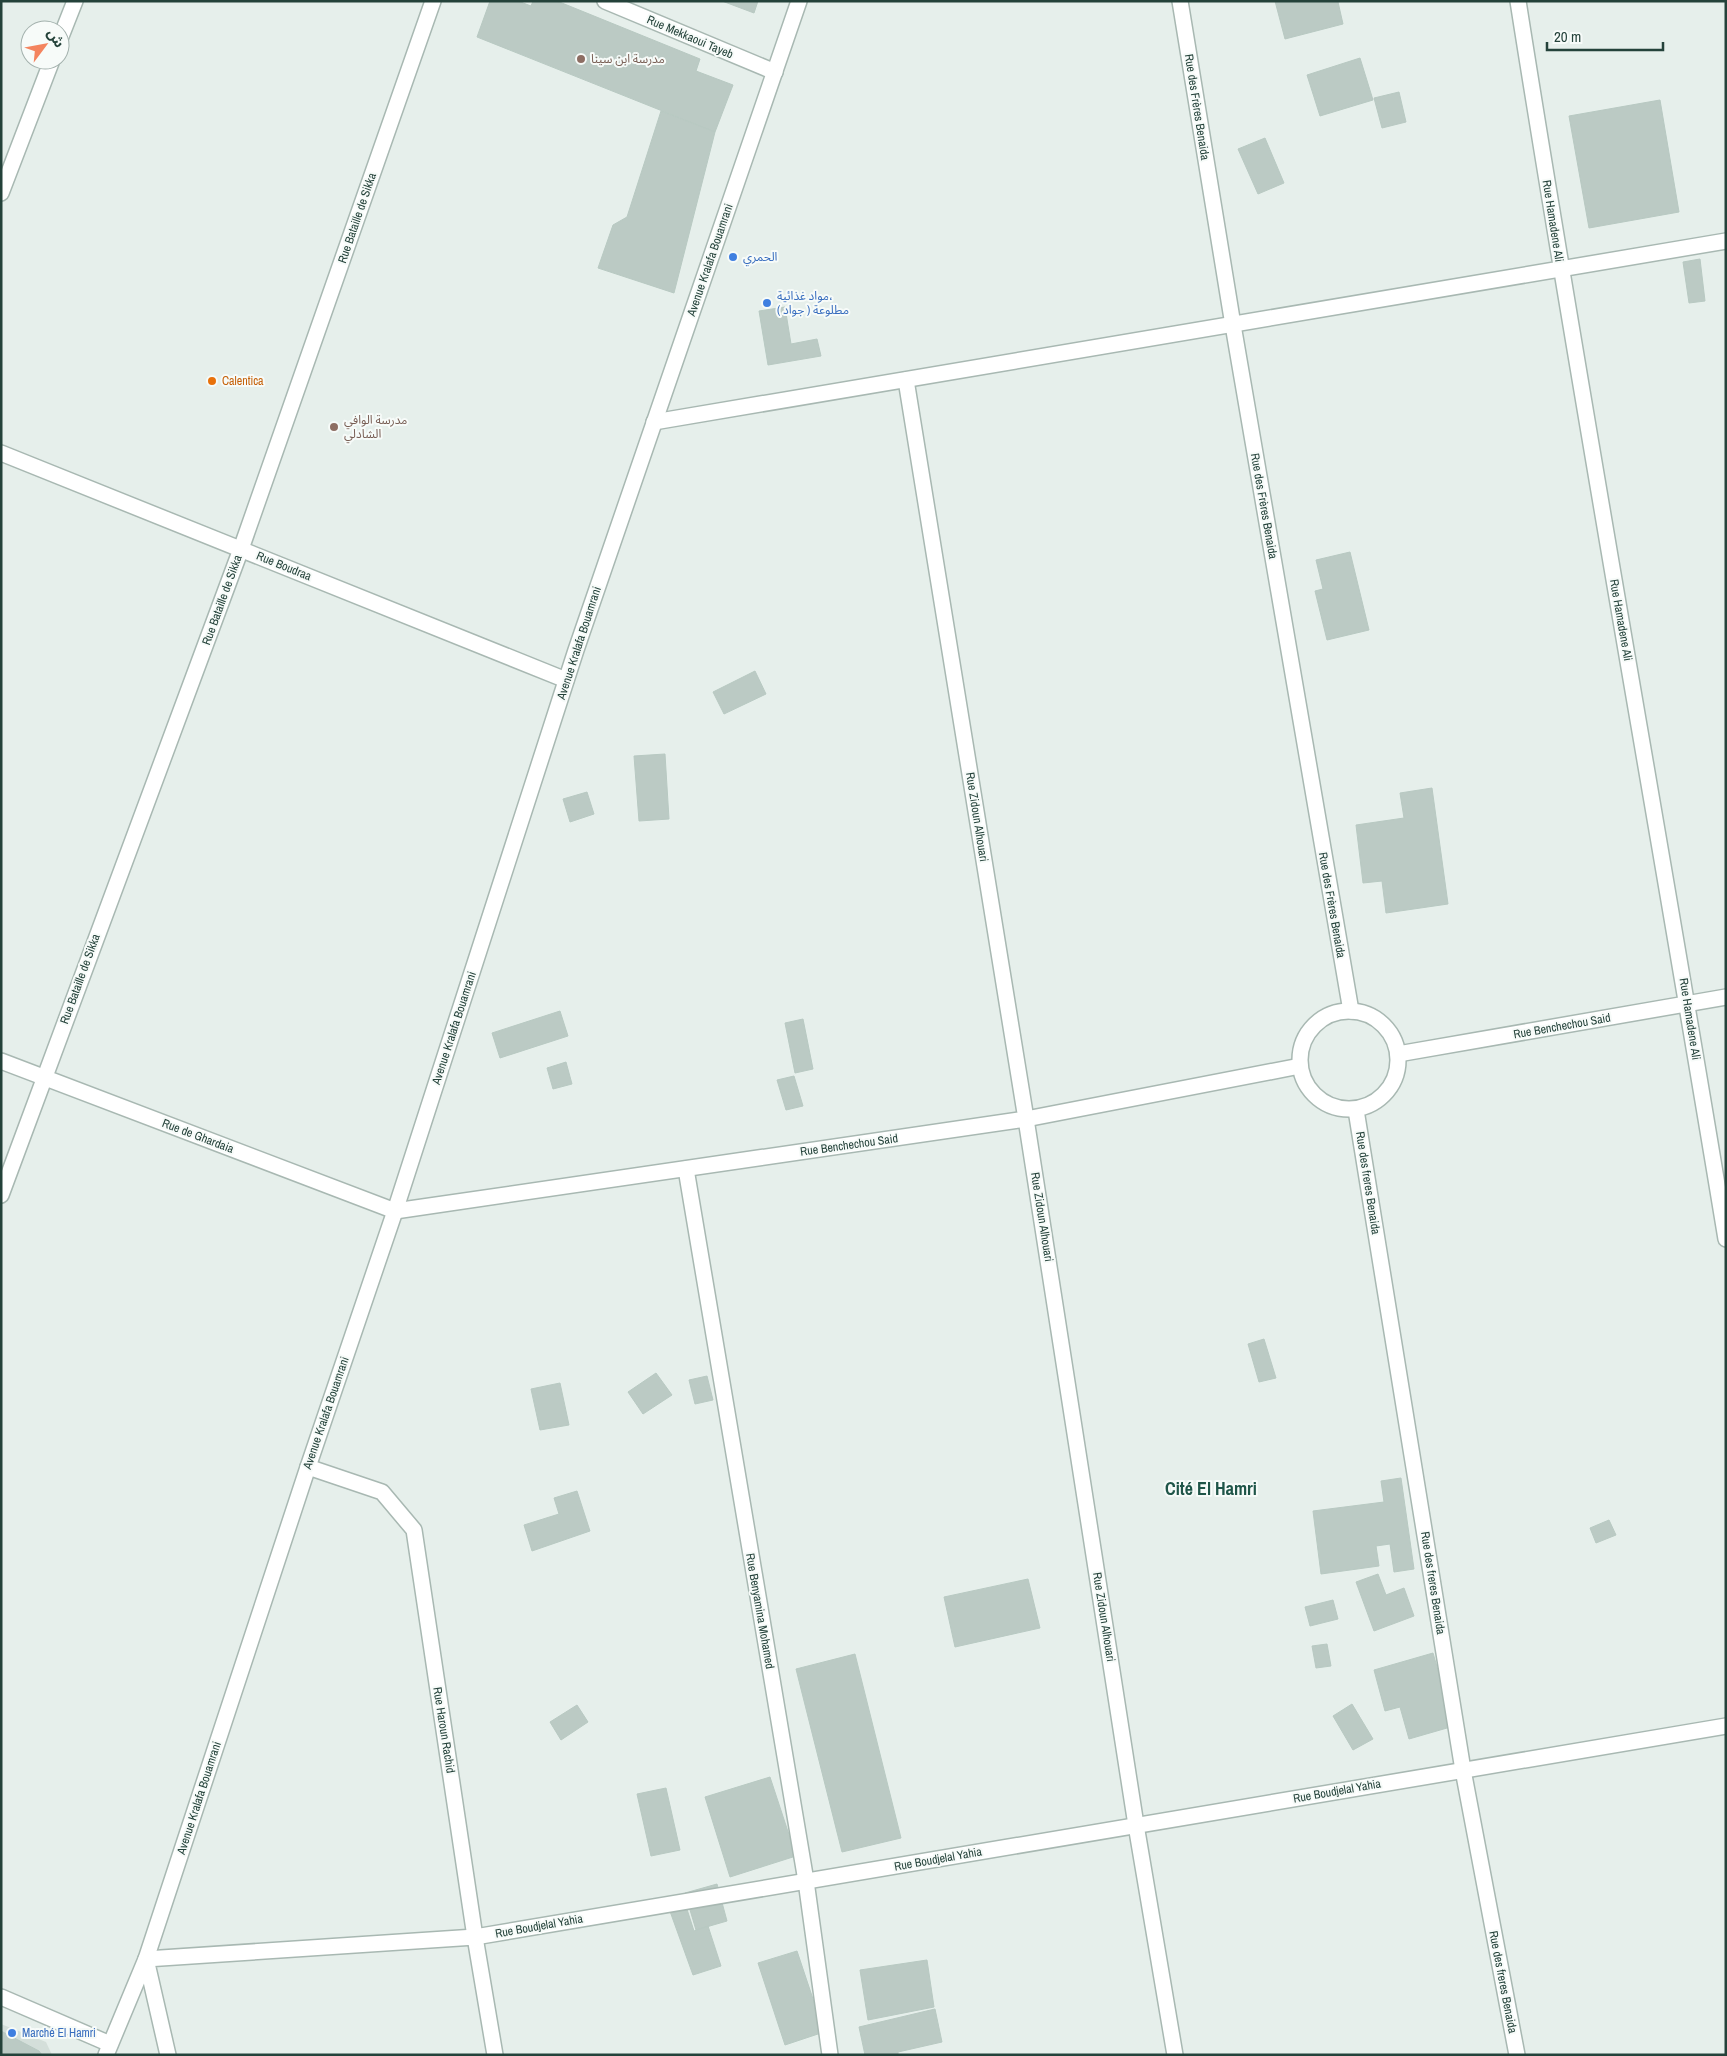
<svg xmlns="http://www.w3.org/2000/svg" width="1727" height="2056" viewBox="0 0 1727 2056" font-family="'Archivo Narrow','Noto Sans Arabic',sans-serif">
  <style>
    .built { fill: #d4dfda }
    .building { fill: #bbcac4; stroke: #b8c9c2 }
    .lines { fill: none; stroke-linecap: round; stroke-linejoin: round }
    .minor-casing { stroke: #a8b8b2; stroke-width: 18 }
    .tertiary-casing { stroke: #a8b8b2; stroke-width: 18 }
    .minor { stroke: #fff; stroke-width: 15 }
    .tertiary { stroke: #fff; stroke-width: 15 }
    .education-dot { fill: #8d6e63; stroke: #f7fbf9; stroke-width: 2 }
    .shop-dot { fill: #3f7fe0; stroke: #f7fbf9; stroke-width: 2 }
    .food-dot { fill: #e8710a; stroke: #f7fbf9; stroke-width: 2 }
    .labels { text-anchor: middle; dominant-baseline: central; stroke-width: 4; stroke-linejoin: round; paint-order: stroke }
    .street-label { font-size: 12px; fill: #24423a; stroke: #f7fbf9 }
    .education-label { font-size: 12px; fill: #785e54; stroke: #f7fbf9; text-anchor: start }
    .shop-label { font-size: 12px; fill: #366cbe; stroke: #f7fbf9; text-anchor: start }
    .food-label { font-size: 12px; fill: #c56008; stroke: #f7fbf9; text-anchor: start }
    .district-label { font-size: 18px; font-weight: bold; fill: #1f5548; stroke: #f7fbf9 }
  </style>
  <rect width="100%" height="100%" fill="#e6efeb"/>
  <polygon class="built" points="1,2024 46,2042 52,2055 1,2055"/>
  <g class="building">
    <polygon points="490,1 518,1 531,6 533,1 557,1 700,59 696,71 733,85 715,132 477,37"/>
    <polygon points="722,1 758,1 754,13"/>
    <polygon points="1275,1 1342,1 1338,2 1343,24 1285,39"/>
    <polygon points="1360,58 1373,100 1320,116 1307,75"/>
    <polygon points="1399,92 1406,122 1382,128 1374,98"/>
    <polygon points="1660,100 1679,212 1589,228 1569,116"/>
    <polygon points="661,111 715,132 674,293 598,268 613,225 627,217"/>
    <polygon points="1265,138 1284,183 1258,194 1238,149"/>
    <polygon points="1700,259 1705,301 1689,303 1683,262"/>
    <polygon points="785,307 791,344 817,339 821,356 768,365 759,311"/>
    <polygon points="1350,552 1369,630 1327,640 1315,591 1323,589 1316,560"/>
    <polygon points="755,671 766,694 724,714 713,692"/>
    <polygon points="665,754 669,819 639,821 634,756"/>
    <polygon points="1432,788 1448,904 1386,913 1382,881 1363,883 1356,825 1404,818 1400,793"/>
    <polygon points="587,792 594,814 570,822 563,799"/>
    <polygon points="560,1011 568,1036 500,1058 492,1033"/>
    <polygon points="803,1019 813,1069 795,1073 785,1023"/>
    <polygon points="566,1062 572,1084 553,1089 547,1068"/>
    <polygon points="794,1076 803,1106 786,1110 777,1080"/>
    <polygon points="1264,1339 1276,1378 1259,1382 1248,1344"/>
    <polygon points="656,1373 672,1395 643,1414 628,1392"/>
    <polygon points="707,1376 713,1400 695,1404 689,1380"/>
    <polygon points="560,1383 569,1425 540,1430 531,1389"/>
    <polygon points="1401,1478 1414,1569 1394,1572 1390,1544 1376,1546 1379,1566 1321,1574 1313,1511 1384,1502 1381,1481"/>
    <polygon points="577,1491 590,1531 532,1551 524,1525 559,1514 554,1498"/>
    <polygon points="1609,1520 1616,1535 1596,1543 1590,1528"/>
    <polygon points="1378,1574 1386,1595 1404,1588 1414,1616 1374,1631 1356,1582"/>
    <polygon points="1028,1579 1040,1628 955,1647 944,1597"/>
    <polygon points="1333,1600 1338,1619 1310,1626 1305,1607"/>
    <polygon points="1327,1644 1331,1666 1316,1668 1312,1646"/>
    <polygon points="1433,1653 1454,1726 1409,1739 1400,1707 1385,1711 1374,1670"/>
    <polygon points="855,1654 901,1838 842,1852 796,1669"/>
    <polygon points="1352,1704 1373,1739 1353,1750 1333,1716"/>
    <polygon points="577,1705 588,1722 561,1740 550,1722"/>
    <polygon points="770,1777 796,1856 730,1877 705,1797"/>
    <polygon points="666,1788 680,1850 651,1856 637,1794"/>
    <polygon points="717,1884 727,1921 696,1930 685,1893"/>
    <polygon points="683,1897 694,1931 708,1926 721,1966 693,1975 667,1903"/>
    <polygon points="797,1951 824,2032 785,2045 758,1963"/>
    <polygon points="927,1960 934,2007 868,2020 860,1970"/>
    <polygon points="935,2009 942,2042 898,2052 898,2055 865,2055 859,2027"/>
    <polygon points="1,2031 39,2051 42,2055 1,2055"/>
  </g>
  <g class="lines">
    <defs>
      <g id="minor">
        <polyline points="605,1 775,72"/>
        <polyline points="1180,1 1233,325 1351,1011"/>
        <path d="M1518,1C1583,414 1658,826 1726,1239"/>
        <polyline points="60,39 75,1"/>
        <polyline points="1,193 52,60"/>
        <polyline points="906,380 1026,1119 1136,1825 1175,2055"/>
        <polyline points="654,422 1726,241"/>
        <polyline points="1,453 566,680"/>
        <circle cx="1349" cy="1060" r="49"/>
        <polyline points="1398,1054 1726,997"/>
        <polyline points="1,1061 395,1211 1026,1119 1300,1066"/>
        <polyline points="1356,1110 1463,1770 1517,2055"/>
        <polyline points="686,1169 806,1881 830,2055"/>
        <polyline points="1,1195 241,549 433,1"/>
        <polyline points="308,1467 382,1492 414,1530 475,1937 495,2055"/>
        <polyline points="1,1997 110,2044"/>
        <polyline points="168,2055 146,1959 475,1937 1726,1726"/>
      </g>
      <polyline id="tertiary" points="106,2055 146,1959 308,1467 395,1211 576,650 799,1"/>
    </defs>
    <use href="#minor" class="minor-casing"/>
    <use href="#tertiary" class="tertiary-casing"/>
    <use href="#minor" class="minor"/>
    <use href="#tertiary" class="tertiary"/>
  </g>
  <g class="education-dot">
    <circle cx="581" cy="59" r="5"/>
    <circle cx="334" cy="427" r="5"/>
  </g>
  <g class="shop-dot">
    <circle cx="733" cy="257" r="5"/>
    <circle cx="767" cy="303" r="5"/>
    <circle cx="12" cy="2033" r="5"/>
  </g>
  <circle class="food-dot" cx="212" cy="381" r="5"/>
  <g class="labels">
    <g class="street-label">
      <text transform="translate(690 37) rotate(23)">Rue Mekkaoui Tayeb</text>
      <text transform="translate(1197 107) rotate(81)">Rue des Frères Benaida</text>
      <text transform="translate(357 218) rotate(-71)">Rue Bataille de Sikka</text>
      <text transform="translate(1553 221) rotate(81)">Rue Hamadene Ali</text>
      <text transform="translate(710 260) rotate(-71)">Avenue Kralafa Bouamrani</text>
      <text transform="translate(1264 506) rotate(80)">Rue des Frères Benaida</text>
      <text transform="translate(284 566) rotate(22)">Rue Boudraa</text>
      <text transform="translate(222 600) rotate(-70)">Rue Bataille de Sikka</text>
      <text transform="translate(1621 620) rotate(80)">Rue Hamadene Ali</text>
      <text transform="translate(579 643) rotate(-72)">Avenue Kralafa Bouamrani</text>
      <text transform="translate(977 817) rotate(81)">Rue Zidoun Alhouari</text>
      <text transform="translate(1332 905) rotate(80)">Rue des Frères Benaida</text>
      <text transform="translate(80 979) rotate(-70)">Rue Bataille de Sikka</text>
      <text transform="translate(1690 1019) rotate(81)">Rue Hamadene Ali</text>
      <text transform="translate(1562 1026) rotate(-10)">Rue Benchechou Said</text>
      <text transform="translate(454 1028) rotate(-72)">Avenue Kralafa Bouamrani</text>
      <text transform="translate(198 1136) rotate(21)">Rue de Ghardaia</text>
      <text transform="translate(849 1145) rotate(-8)">Rue Benchechou Said</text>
      <text transform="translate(1368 1183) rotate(81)">Rue des freres Benaida</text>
      <text transform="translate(1042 1217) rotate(81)">Rue Zidoun Alhouari</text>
      <text transform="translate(326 1413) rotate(-71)">Avenue Kralafa Bouamrani</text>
      <text transform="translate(1433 1583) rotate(81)">Rue des freres Benaida</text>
      <text transform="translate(760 1611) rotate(80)">Rue Benyamina Mohamed</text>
      <text transform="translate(1104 1617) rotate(81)">Rue Zidoun Alhouari</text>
      <text transform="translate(444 1730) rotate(81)">Rue Haroun Rachid</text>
      <text transform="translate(1337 1791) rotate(-10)">Rue Boudjelal Yahia</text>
      <text transform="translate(199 1798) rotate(-72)">Avenue Kralafa Bouamrani</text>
      <text transform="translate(938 1859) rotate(-10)">Rue Boudjelal Yahia</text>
      <text transform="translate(539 1926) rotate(-10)">Rue Boudjelal Yahia</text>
      <text transform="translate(1503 1982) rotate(79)">Rue des freres Benaida</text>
    </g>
    <g class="education-label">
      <text x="591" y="59">مدرسة ابن سينا</text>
      <text x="344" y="420">مدرسة الوافي<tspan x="344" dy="14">الشادلي</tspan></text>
    </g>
    <g class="shop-label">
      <text x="743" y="257">الحمري</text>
      <text x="777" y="296">مواد غذائية،<tspan x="777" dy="14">مطلوعة ( جواد )</tspan></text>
      <text x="22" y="2033">Marché El Hamri</text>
    </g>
    <g class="food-label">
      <text x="222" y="381">Calentica</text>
    </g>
    <g class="district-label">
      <text x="1211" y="1488">Cité El Hamri</text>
    </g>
  </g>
  <rect width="1727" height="2056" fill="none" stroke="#24423a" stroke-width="5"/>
  <g transform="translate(45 45) rotate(58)"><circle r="24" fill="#f7fbf9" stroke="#a3b1ad"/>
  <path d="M0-4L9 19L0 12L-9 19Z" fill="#f4845f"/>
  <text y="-8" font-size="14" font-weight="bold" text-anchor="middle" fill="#24423a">ش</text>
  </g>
  <path d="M1547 42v8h116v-8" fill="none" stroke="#24423a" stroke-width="2.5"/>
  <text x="1554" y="42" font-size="15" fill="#24423a" stroke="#f7fbf9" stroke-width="4" paint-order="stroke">20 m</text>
</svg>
